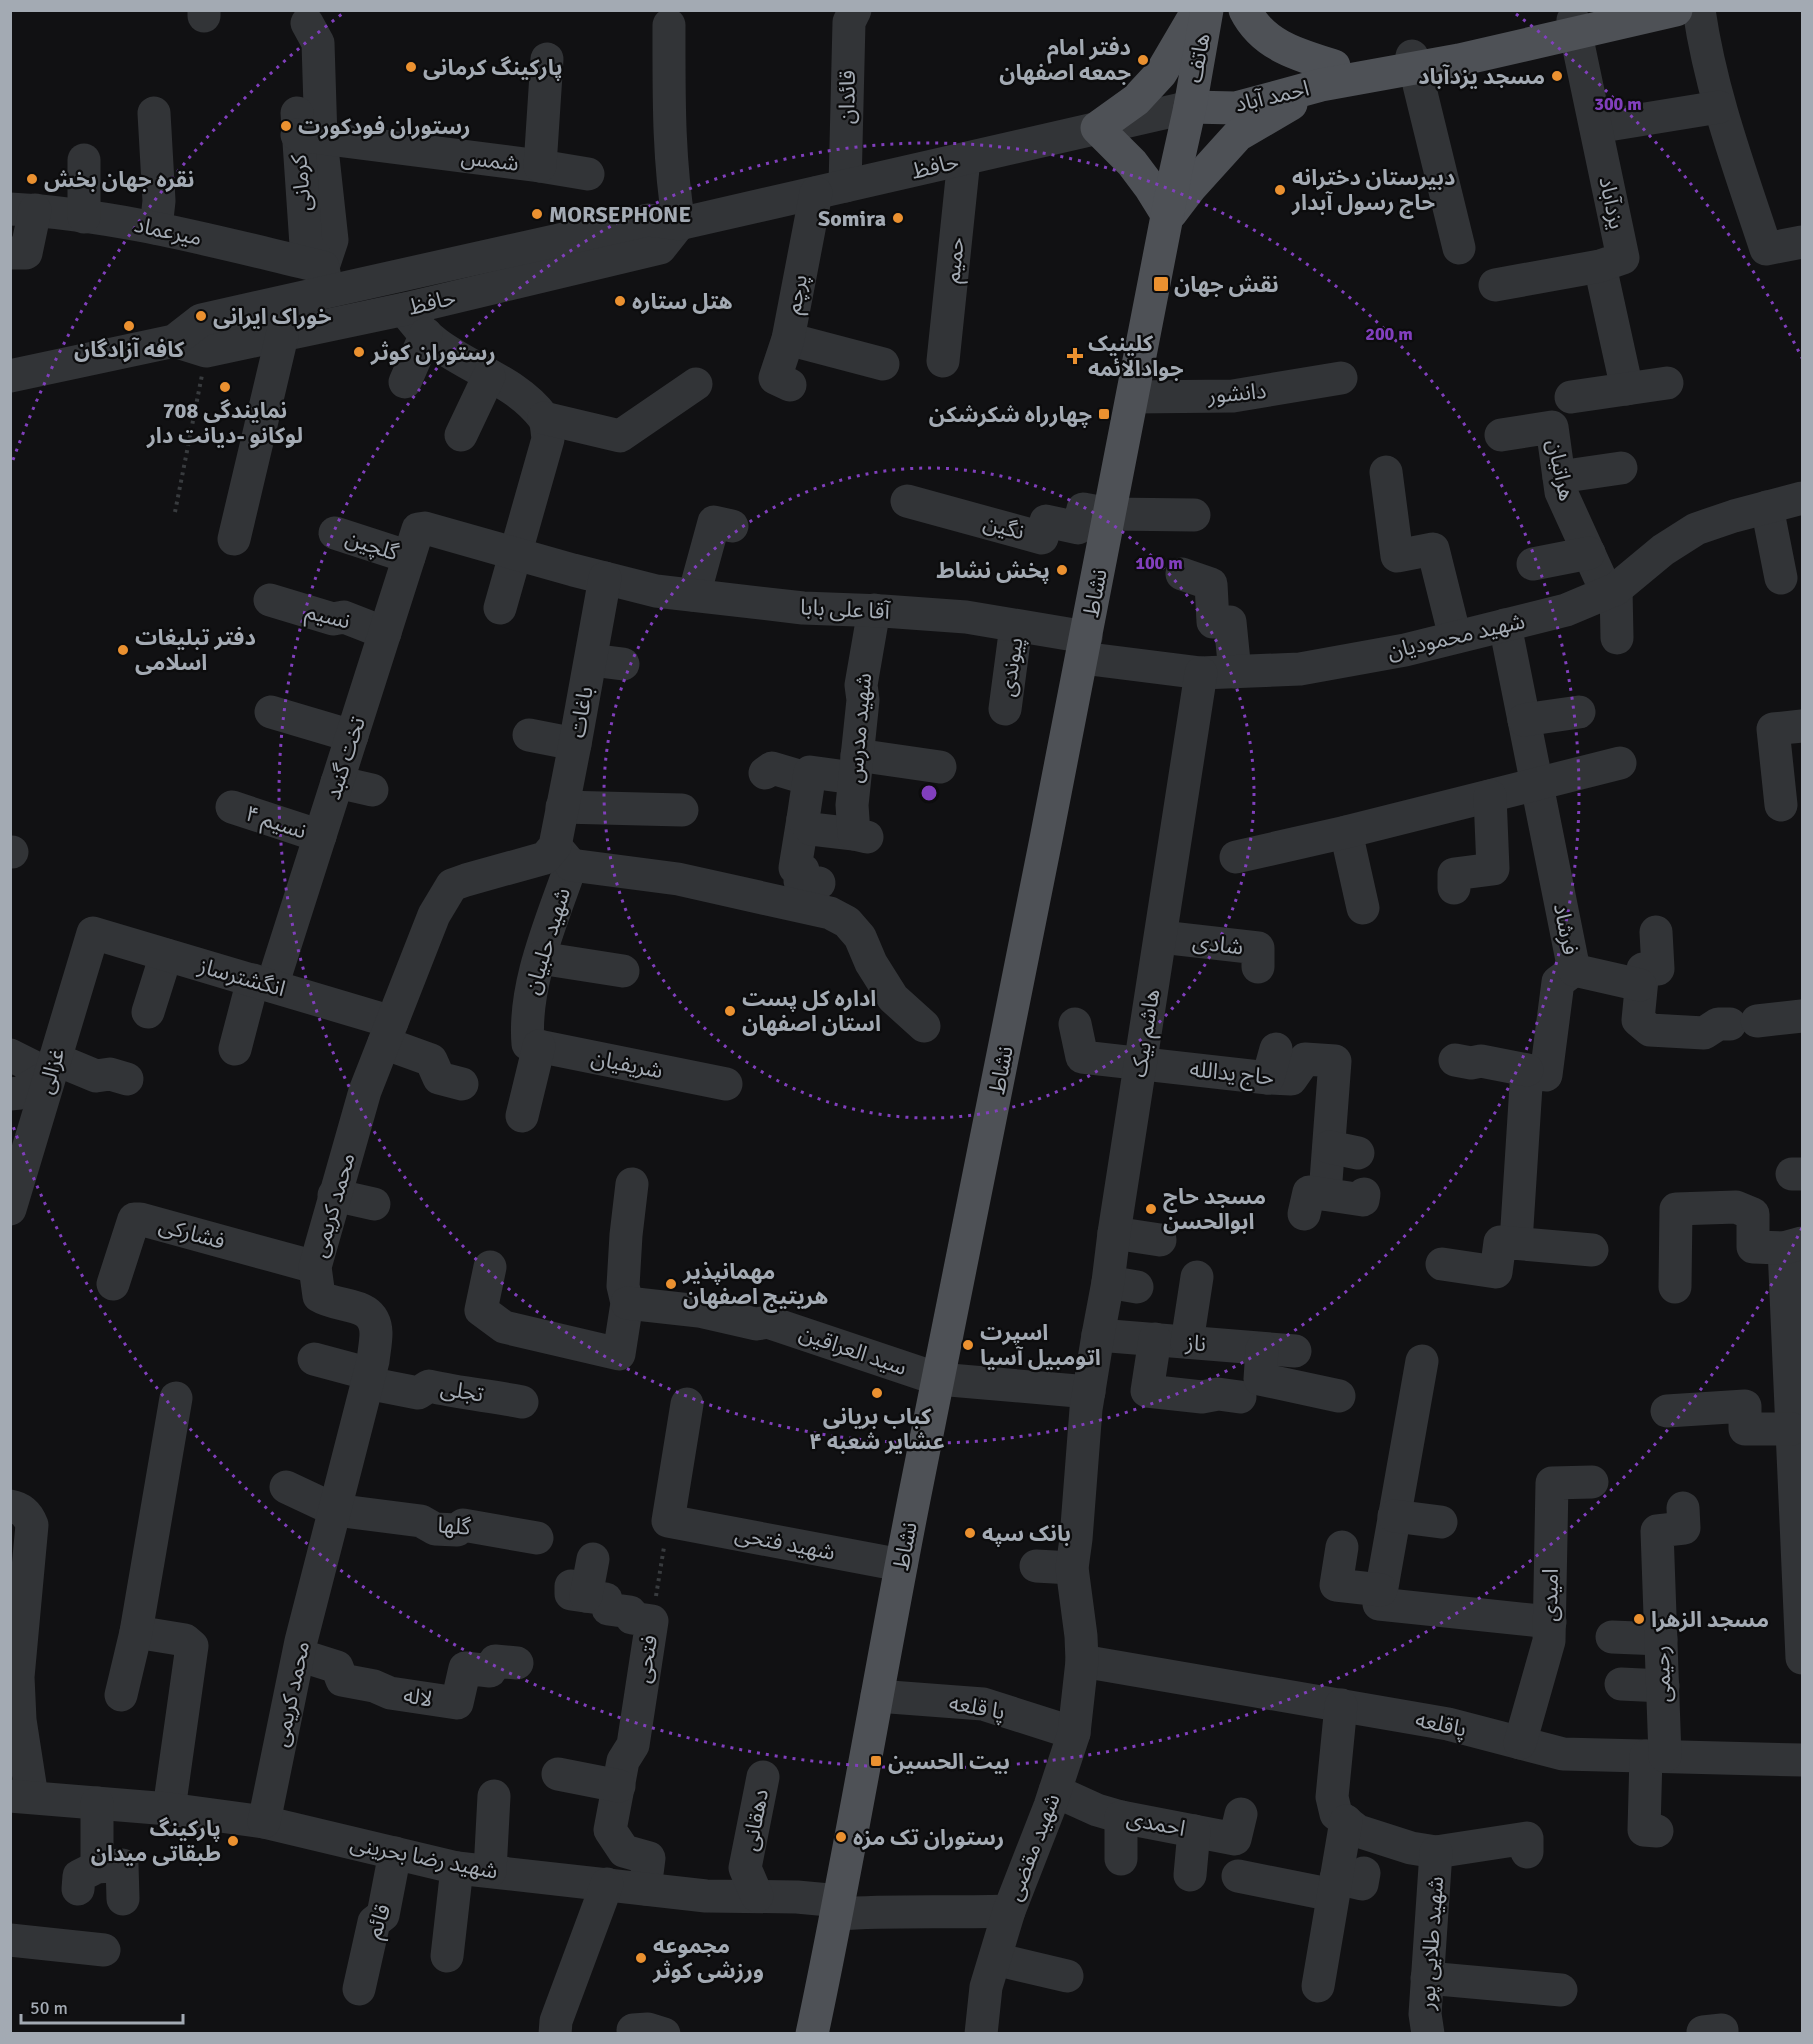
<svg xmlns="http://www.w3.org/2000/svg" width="1813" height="2044" viewBox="0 0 1813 2044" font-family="Signika,'Noto Sans Arabic',sans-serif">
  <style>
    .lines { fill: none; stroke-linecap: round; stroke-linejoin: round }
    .path { stroke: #383b3e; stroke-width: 4; stroke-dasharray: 3 4.5; stroke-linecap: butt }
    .minor { stroke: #323437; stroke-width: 33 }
    .major { stroke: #4e5156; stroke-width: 33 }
    .ring { fill: none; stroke: #813fbd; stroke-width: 3; stroke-dasharray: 3 6 }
    .poi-dot { fill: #eb9130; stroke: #0c0c0d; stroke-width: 2 }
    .labels { text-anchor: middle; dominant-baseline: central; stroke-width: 4.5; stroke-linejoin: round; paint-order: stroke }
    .poi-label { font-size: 22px; font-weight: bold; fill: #a3aab3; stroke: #0c0c0d; text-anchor: start }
    .street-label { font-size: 22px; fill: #a3aab3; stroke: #0c0c0d }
    .centre { fill: #813fbd; stroke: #0c0c0d; stroke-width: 3 }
    .ring-label { font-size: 18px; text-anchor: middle; font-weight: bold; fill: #813fbd; stroke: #0c0c0d; stroke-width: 4.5; stroke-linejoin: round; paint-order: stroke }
  </style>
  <rect width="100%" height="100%" fill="#111113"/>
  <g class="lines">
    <g class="path">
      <polyline points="175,512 202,375"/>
      <polyline points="656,1596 664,1547"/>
    </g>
    <g class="minor">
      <polyline points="204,10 204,16"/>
      <path d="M1699,10C1711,93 1740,170 1766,249L1802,242"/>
      <polyline points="307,23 318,43 321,139 332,240 323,267 327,290"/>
      <path d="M669,25C669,93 668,157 679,224"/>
      <polyline points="1412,56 1459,248"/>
      <polyline points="154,113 159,201 156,228"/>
      <polyline points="297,113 306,245 323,267"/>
      <polyline points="1596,127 1719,107"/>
      <polyline points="297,135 540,166 588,174"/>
      <polyline points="540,166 547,59"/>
      <polyline points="845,186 849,22 855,10"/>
      <path d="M10,209C117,214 220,243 323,267"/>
      <polyline points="84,217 84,160"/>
      <polyline points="10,253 26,253 35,210"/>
      <polyline points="1600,266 1627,389"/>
      <polyline points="1495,285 1600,266 1623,258 1573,20"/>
      <path d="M405,309C436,363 508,370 543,417C547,422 547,432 548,439L500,608"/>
      <polyline points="788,339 883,364"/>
      <polyline points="174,341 206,351 405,309 660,248 679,224"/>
      <polyline points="943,361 964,159"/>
      <polyline points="10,376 174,341 201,320 648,220 679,224 1190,107"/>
      <polyline points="405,382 426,334"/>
      <polyline points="790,385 775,378 788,339 816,193"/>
      <polyline points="1133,397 1233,396 1341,378"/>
      <polyline points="1571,397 1667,383"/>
      <polyline points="544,418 620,436 696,384"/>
      <polyline points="461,435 489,376"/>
      <polyline points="1501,435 1552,427 1561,492 1607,593"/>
      <polyline points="1386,472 1397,556 1433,549 1455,637"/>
      <polyline points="1559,477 1621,468"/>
      <polyline points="907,501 1042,538 1046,521 1078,528 1083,509 1110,514 1194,515"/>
      <polyline points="1767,507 1781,578"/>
      <polyline points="335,533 409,557"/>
      <polyline points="234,539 282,336"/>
      <polyline points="1533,564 1589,553"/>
      <polyline points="1182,574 1211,584 1213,622 1230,622 1235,672"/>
      <polyline points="1616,589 1617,638"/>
      <polyline points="694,595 714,522 732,526"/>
      <polyline points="270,600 333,619 344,617 385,633"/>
      <polyline points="1505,625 1574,970 1558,982 1546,1075 1527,1070 1516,1242"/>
      <polyline points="1082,658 1201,673 1300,669 1405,650 1566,610 1616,589 1663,550 1696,529 1734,516 1802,498"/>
      <polyline points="591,660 623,664"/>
      <polyline points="1005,709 1016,626"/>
      <polyline points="271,712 352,736"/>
      <polyline points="1524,720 1579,712"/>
      <polyline points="529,735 575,744"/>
      <polyline points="857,755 940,767"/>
      <polyline points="765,773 772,768 809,779"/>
      <polyline points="337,782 372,790"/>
      <polyline points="1781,805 1773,729 1802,726"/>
      <polyline points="232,807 320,836"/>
      <polyline points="562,807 682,810"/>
      <polyline points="803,819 795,868 803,870 800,881 819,883"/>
      <polyline points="1346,832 1363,908"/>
      <polyline points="854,834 811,829 803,819 810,772 854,778"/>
      <polyline points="867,837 854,834 852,805 863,700 861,685 874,610"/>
      <path d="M555,846L571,865C552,921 523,984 528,1044L726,1084"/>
      <polyline points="10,852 12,852"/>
      <polyline points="1236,857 1346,832 1620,763"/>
      <polyline points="571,865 678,879 830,913 847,922 860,937 871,963 893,998 924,1026"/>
      <polyline points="1454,888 1454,874 1493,869 1490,796"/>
      <polyline points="1656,932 1658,969 1643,969 1638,1020 1650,1030 1704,1033 1718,1024 1730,1024"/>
      <polyline points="1161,937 1258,948 1258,967"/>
      <polyline points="540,958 623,971"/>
      <polyline points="1574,970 1640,985"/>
      <polyline points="272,986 418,529 425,528 573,570 656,591 803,608 883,611 966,617 1086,637"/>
      <polyline points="148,1012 166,955"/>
      <polyline points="1757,1021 1802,1016"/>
      <polyline points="1075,1024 1082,1057 1268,1078 1291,1079 1305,1059 1335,1061 1325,1194"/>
      <polyline points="384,1043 431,1060 439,1078 462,1084"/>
      <polyline points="235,1049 253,980"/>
      <polyline points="10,1055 50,1075"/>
      <polyline points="55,1059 96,1076 110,1074 127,1079"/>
      <polyline points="1455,1060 1471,1063 1481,1061 1527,1070"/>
      <polyline points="1268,1078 1276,1049"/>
      <polyline points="10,1094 20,1093 50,1075"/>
      <polyline points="522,1116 539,1046"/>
      <polyline points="1329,1147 1358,1153"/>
      <polyline points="1792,1174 1802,1174"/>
      <polyline points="334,1195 374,1204"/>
      <polyline points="10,1209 93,933 392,1022"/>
      <polyline points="1304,1214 1309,1192 1363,1200 1364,1194"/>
      <polyline points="1114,1233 1160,1240"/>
      <polyline points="1784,1248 1802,1658"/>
      <polyline points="1442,1264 1496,1272 1500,1242 1592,1250"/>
      <polyline points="490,1267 481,1310 504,1327 619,1354 627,1303 623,1286 626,1235 632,1184"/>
      <polyline points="1108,1282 1137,1287"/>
      <polyline points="113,1284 134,1219 140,1219 315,1267"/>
      <polyline points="1675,1287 1676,1209 1736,1207 1753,1214 1753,1247 1784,1248 1802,1243"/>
      <polyline points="627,1303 699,1311 756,1324 768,1322 938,1379 1089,1392"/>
      <polyline points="1098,1335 1295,1351"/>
      <polyline points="1155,1339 1147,1391 1202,1397 1218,1394 1240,1397"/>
      <polyline points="1187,1342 1197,1277"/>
      <polyline points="1262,1349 1260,1379 1339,1396"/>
      <polyline points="314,1359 370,1374"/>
      <polyline points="1422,1361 1379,1604 1550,1622"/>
      <path d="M367,1383L418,1393L429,1386C460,1393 491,1396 522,1402"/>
      <polyline points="687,1404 668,1521 901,1565"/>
      <polyline points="1667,1411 1745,1406 1745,1429 1792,1429"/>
      <polyline points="286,1487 335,1510 421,1521 435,1529 457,1530 463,1525 537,1538"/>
      <path d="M10,1506C22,1508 28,1514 32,1525L18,1677L20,1720L32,1797"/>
      <polyline points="1394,1516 1441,1522"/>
      <polyline points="1342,1547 1336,1585 1381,1590"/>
      <polyline points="1036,1566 1072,1568"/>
      <polyline points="571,1586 571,1594 606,1599 608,1609 630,1612 632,1618 652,1621 633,1745 623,1761 610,1830 624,1851 649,1858 645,1889"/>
      <polyline points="586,1596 593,1559"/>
      <polyline points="136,1632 185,1640 192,1646 169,1809"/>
      <polyline points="1612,1637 1661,1639"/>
      <polyline points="299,1655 337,1667 342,1680 374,1686 390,1693 457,1703 465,1668 490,1671 495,1661 517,1663"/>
      <polyline points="1082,1661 1448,1724 1563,1754 1802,1760"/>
      <polyline points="1621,1684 1663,1686"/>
      <polyline points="121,1695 136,1632 176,1398"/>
      <polyline points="877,1696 983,1704 1074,1733"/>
      <polyline points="1341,1705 1332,1797 1336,1814 1358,1831 1411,1848 1436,1852 1527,1838 1527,1852"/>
      <polyline points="1520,1743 1549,1641 1552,1483 1592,1482"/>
      <polyline points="1646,1756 1644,1830 1657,1831"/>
      <polyline points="1665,1756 1657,1531 1684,1528 1683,1508"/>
      <polyline points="558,1774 619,1786"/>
      <polyline points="1055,1791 1097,1810 1121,1817 1235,1839 1241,1814"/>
      <polyline points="10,1796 169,1809 264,1822 457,1868 706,1896 797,1897 840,1901"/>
      <polyline points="97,1803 97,1867"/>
      <path d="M264,1822L301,1641L373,1361C374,1352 376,1342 376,1333C375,1300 340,1309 319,1296L315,1267L365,1091L434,915L452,885L466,880L545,858L555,846L575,744L605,578"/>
      <polyline points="1121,1859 1121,1817"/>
      <polyline points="490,1871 494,1796"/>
      <polyline points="1190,1875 1194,1831"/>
      <polyline points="1238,1876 1333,1895"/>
      <polyline points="1336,1878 1362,1884 1364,1873"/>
      <polyline points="78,1889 79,1876 97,1867 122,1865 123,1899"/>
      <polyline points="757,1896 745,1868 763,1777"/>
      <path d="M838,1914C895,1910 952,1913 1009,1911"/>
      <polyline points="10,1940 104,1950"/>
      <polyline points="447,1956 457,1868"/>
      <polyline points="995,1959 1067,1976"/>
      <polyline points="1427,1978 1561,1990"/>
      <polyline points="1318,1986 1346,1821"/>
      <polyline points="359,1989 374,1922 383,1915 395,1853"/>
      <polyline points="633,2030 648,2029 664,2034"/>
      <polyline points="1703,2032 1722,2030 1722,2034"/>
      <polyline points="555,2034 556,2021 607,1884"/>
      <polyline points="981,2034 986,1987 1009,1911 1050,1806 1074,1733 1082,1661 1081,1636 1072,1568 1076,1539 1086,1409 1098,1335 1108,1282 1114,1233 1201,673"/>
      <polyline points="1428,2034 1425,2014 1436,1852"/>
    </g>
    <g class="major">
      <path d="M1245,10C1263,46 1299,55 1334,66"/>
      <polyline points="1190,107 1236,108 1321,85 1459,60 1676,10"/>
      <polyline points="1171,213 1190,188 1238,135 1291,104"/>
      <polyline points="1168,216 1150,187 1132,163 1097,128 1136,100 1161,73 1198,10"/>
      <path d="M812,2034C850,1856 879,1677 914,1499C1003,1056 1092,614 1176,170L1190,107L1207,10"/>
    </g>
  </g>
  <g class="ring">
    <circle cx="929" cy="793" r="325"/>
    <circle cx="929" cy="793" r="650"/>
    <path d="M1802 1228A975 975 0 0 1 13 1126M13 460A975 975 0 0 1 342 14M1516 14A975 975 0 0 1 1802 358"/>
  </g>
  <g class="poi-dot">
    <circle cx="1143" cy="60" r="6"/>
    <circle cx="411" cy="67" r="6"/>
    <circle cx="1557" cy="76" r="6"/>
    <circle cx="286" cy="126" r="6"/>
    <circle cx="32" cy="179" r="6"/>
    <circle cx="1280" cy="190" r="6"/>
    <circle cx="537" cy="214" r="6"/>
    <circle cx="898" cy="218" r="6"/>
    <rect x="1153" y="276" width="16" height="16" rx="3"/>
    <circle cx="620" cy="301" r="6"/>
    <circle cx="201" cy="316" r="6"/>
    <circle cx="129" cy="326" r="6"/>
    <circle cx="359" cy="352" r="6"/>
    <path d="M1072 347h6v6h6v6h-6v6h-6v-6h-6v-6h6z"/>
    <circle cx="225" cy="387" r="6"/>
    <rect x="1098" y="408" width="12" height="12" rx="3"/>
    <circle cx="1062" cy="570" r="6"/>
    <circle cx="123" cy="650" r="6"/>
    <circle cx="730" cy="1011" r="6"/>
    <circle cx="1151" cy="1209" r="6"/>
    <circle cx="671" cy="1284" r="6"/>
    <circle cx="968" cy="1345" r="6"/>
    <circle cx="877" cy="1393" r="6"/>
    <circle cx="970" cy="1533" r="6"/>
    <circle cx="1639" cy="1619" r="6"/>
    <rect x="870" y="1755" width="12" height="12" rx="3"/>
    <circle cx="841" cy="1837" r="6"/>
    <circle cx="233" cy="1841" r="6"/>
    <circle cx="641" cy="1958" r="6"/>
  </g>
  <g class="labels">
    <g class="poi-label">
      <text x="1131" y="47" text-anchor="end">دفتر امام<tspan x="1131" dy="25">جمعه اصفهان</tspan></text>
      <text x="423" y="67">پارکینگ کرمانی</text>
      <text x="1545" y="76" text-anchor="end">مسجد یزدآباد</text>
      <text x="298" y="126">رستوران فودکورت</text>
      <text x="1292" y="177">دبیرستان دخترانه<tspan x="1292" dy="25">حاج رسول آبدار</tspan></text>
      <text x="44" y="179">نقره جهان بخش</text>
      <text x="549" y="214">MORSEPHONE</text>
      <text x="886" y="218" text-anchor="end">Somira</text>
      <text x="1174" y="284">نقش جهان</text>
      <text x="632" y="301">هتل ستاره</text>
      <text x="213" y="316">خوراک ایرانی</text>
      <text x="1088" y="343">کلینیک<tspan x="1088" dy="25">جوادالائمه</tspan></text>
      <text x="129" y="349" text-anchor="middle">کافه آزادگان</text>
      <text x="371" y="352">رستوران کوثر</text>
      <text x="225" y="410" text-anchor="middle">نمایندگی 708<tspan x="225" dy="25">لوکانو -دیانت دار</tspan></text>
      <text x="1092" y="414" text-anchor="end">چهارراه شکرشکن</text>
      <text x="1050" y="570" text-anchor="end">پخش نشاط</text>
      <text x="135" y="637">دفتر تبلیغات<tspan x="135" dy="25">اسلامی</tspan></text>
      <text x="742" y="998">اداره کل پست<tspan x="742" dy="25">استان اصفهان</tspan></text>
      <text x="1163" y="1196">مسجد حاج<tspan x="1163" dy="25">ابوالحسن</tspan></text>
      <text x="683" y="1271">مهمانپذیر<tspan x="683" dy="25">هریتیج اصفهان</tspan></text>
      <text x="980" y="1332">اسپرت<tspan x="980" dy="25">اتومبیل آسیا</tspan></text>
      <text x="877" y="1416" text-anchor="middle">کباب بریانی<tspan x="877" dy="25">عشایر شعبه ۴</tspan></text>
      <text x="982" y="1533">بانک سپه</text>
      <text x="1651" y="1619">مسجد الزهرا</text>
      <text x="888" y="1761">بیت الحسین</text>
      <text x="221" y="1828" text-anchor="end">پارکینگ<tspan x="221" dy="25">طبقاتی میدان</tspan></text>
      <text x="853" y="1837">رستوران تک مزه</text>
      <text x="653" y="1945">مجموعه<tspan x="653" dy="25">ورزشی کوثر</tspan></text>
    </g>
    <g class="street-label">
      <text transform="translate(1198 58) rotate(-80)">هاتف</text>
      <text transform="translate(1272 96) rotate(-13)">احمد آباد</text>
      <text transform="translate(847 97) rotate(-89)">قائدان</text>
      <text transform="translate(490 160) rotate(7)">شمس</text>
      <text transform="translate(935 166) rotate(-13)">حافظ</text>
      <text transform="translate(301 183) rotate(-95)">کرمانی</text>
      <text transform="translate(1612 203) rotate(78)">یزدآباد</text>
      <text transform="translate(168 231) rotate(12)">میرعماد</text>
      <text transform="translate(954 260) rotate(-84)">حمیم</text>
      <text transform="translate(796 294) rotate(-79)">پرچم</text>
      <text transform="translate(432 302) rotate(-13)">حافظ</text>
      <text transform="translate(1237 393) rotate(-5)">دانشور</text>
      <text transform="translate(1561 470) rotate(78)">هراتیان</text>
      <text transform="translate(1004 527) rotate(15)">نگین</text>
      <text transform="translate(372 545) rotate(18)">گلچین</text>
      <text transform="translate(1095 593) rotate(-79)">نشاط</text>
      <text transform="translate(845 609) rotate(3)">آقا علی بابا</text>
      <text transform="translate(328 616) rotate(14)">نسیم</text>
      <text transform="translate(1456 636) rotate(-13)">شهید محمودیان</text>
      <text transform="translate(1011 667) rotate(-82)">پیوندی</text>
      <text transform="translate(581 712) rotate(-80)">باغات</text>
      <text transform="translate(859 728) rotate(-85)">شهید مدرس</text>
      <text transform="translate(345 758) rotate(-72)">تخت گنبد</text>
      <text transform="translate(276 822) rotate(18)">نسیم ۴</text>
      <text transform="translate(1566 929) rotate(79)">فرشاد</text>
      <text transform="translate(547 941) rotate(-73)">شهید حلبیان</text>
      <text transform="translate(1218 944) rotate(7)">شادی</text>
      <text transform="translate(242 977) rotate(16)">انگشترساز</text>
      <text transform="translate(1145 1033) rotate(-81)">هاشم بیک</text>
      <text transform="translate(627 1064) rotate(11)">شریفیان</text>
      <text transform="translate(1001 1070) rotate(-79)">نشاط</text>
      <text transform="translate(51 1071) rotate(-74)">غزالی</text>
      <text transform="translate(1232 1073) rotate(6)">حاج یدالله</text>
      <text transform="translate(333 1205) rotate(-74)">محمد کریمی</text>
      <text transform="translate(192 1233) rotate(15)">فشارکی</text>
      <text transform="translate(1196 1343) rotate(5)">ناز</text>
      <text transform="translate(853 1350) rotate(19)">سید العراقین</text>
      <text transform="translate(462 1391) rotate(9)">تجلی</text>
      <text transform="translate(454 1526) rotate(4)">گلها</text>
      <text transform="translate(785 1543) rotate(11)">شهید فتحی</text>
      <text transform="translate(905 1546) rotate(-79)">نشاط</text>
      <text transform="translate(1550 1595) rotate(-89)">امیدی</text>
      <text transform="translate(646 1659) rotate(-81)">فتحی</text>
      <text transform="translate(1662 1674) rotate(-92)">رحیمی</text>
      <text transform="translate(291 1694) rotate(-78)">محمد کریمی</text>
      <text transform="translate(418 1697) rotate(9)">لاله</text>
      <text transform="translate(977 1707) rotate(10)">پا قلعه</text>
      <text transform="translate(1441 1724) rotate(12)">پاقلعه</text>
      <text transform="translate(755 1820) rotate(-79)">دهقانی</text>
      <text transform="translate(1156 1823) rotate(11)">احمدی</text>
      <text transform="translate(1033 1847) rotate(-69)">شهید مقضی</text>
      <text transform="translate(424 1857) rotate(11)">شهید رضا بحرینی</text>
      <text transform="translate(378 1921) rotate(-70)">قائم</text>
      <text transform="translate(1431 1943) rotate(-86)">شهید طلایی پور</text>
    </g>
  </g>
  <circle cx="929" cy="793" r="9" class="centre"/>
  <g class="ring-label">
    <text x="1618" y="110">300 m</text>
    <text x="1389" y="340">200 m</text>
    <text x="1159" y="569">100 m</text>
  </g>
  <rect width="1813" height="2044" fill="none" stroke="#a3aab3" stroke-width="24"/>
  <path d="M21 2014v9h162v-9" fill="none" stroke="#a3aab3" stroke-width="3"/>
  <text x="30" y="2014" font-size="18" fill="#a3aab3" stroke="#0c0c0d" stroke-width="4.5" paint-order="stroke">50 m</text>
</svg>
